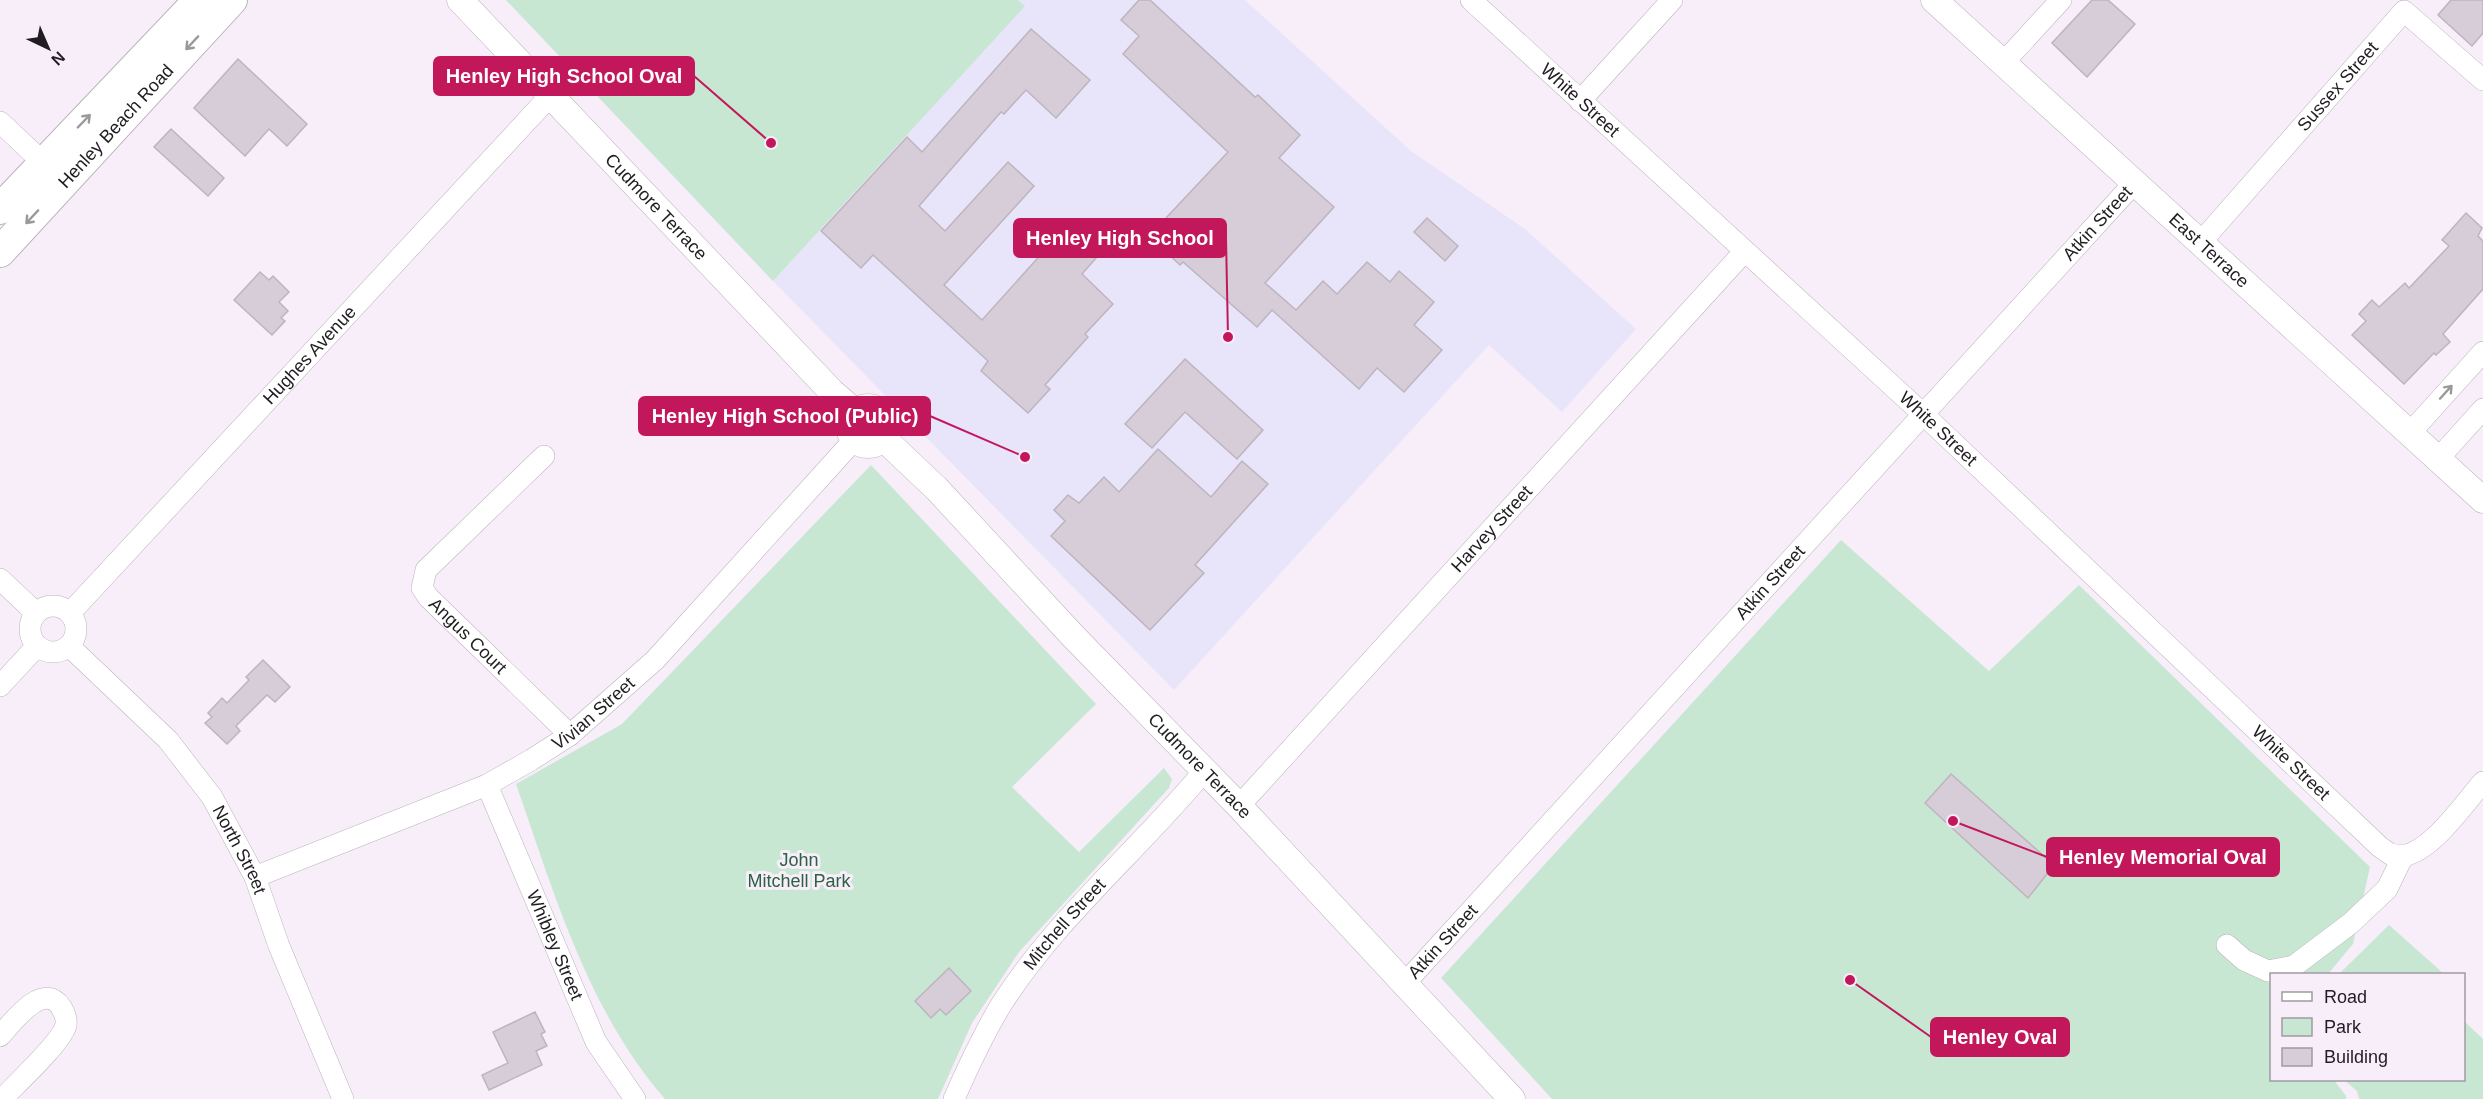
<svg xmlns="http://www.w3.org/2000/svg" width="2483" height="1099" viewBox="0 0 2483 1099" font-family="Helvetica,sans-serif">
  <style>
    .education { fill: #e8e5fb }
    .green { fill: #c8e7d3 }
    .building { fill: #d6cdd8; stroke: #bdb4be; stroke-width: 1.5 }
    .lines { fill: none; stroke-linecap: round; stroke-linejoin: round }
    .minor-casing { stroke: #bbb2bc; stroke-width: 22 }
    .tertiary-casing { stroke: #bbb2bc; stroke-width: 27 }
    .secondary-casing { stroke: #bbb2bc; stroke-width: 32 }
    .minor { stroke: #fff; stroke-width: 21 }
    .tertiary { stroke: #fff; stroke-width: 26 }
    .secondary { stroke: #fff; stroke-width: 30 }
    .oneway { stroke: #9b999b }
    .labels { text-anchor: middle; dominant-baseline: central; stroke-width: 6; stroke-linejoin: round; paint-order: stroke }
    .street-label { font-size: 18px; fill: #201d21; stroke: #f7eef9 }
    .park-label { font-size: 18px; fill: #2d6143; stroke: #f7eef9 }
    .leader { fill: none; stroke: #c2185b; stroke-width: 2 }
    .callout-dot { fill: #c2185b; stroke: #f7eef9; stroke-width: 2 }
    .callout { fill: #c2185b; stroke: #c2185b; stroke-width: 2 }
    .callout-label { font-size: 20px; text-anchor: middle; font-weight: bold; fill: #fff }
  </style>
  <rect width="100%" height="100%" fill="#f7eef9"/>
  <polygon class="education" points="506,0 1245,0 1411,151 1525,229 1636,329 1562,412 1489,345 1174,690 773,281"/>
  <g class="green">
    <polygon points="506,0 1018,0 1025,6 773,281"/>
    <path d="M871,465L1096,704L1012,787L1079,852L1164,768L1172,779L1169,788L1019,952L972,1023L938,1099H665C588,1011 554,893 516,784L622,724Z"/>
    <polygon points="1841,540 1989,671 2079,585 2370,867 2353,944 2328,974 2272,974 2272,1080 2334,1080 2346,1096 2346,1099 1552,1099 1441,978"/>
    <polygon points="2389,925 2444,974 2339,974"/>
    <polygon points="2464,1021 2483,1039 2483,1099 2359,1099 2357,1091 2344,1080 2464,1080"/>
  </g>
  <g class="building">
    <polygon points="1139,0 1150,0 1255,97 1258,95 1300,135 1279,158 1334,207 1265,283 1296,310 1323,281 1337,294 1367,262 1390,282 1399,271 1434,302 1414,325 1442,350 1404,392 1377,368 1359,389 1272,310 1257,327 1183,262 1180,265 1149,236 1228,152 1123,54 1139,36 1121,20"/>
    <polygon points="2092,0 2108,0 2135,24 2087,77 2052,43"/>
    <polygon points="2451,0 2483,0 2483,33 2472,46 2438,15"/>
    <polygon points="1031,29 1090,80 1056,118 1026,90 1004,114 1001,112 919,206 945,231 1008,162 1034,186 944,285 982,320 1072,220 1104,249 1082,274 1113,304 1085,334 1088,337 1045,385 1050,389 1028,413 981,371 988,361 873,255 861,268 821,231 907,137 922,152"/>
    <polygon points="238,59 307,124 287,146 269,129 245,156 194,108"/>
    <polygon points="171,129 224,178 208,196 154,147"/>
    <polygon points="2466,213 2482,228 2478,236 2483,241 2483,289 2443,334 2450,342 2436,355 2434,353 2404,384 2352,335 2366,321 2359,314 2372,300 2379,307 2405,283 2409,288 2449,246 2442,240"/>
    <polygon points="1427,218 1458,246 1445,261 1414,232"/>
    <polygon points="260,272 269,280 273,276 289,292 279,302 288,311 281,318 285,321 272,335 234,300"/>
    <polygon points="1185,359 1263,430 1237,459 1185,412 1152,448 1125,424"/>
    <polygon points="1158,449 1211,497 1242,461 1268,484 1195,565 1204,573 1150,630 1051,536 1065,521 1054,510 1068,495 1079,503 1104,477 1119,492"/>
    <polygon points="263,660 290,687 275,702 267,695 236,726 240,731 227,744 205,723 212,717 208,713 222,698 227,703 249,680 246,677"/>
    <polygon points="1951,774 2054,865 2028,898 1925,803"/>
    <polygon points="949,968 971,991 946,1015 940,1009 931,1018 915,1001"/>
    <polygon points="535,1012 545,1032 541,1034 547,1046 536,1051 542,1065 489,1090 482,1075 508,1063 493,1032"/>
  </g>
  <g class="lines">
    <defs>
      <g id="minor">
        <path id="s1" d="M1471,0L1923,414L2380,847L2390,854L2403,856"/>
        <polyline points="2004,62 2061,0"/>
        <polyline points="1580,101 1672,0"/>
        <polyline points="0,122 52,171"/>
        <path id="s2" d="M2201,242L2404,11L2483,80"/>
        <polyline points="2410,433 2483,352"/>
        <path id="s3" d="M544,456L426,570L422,588L428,597L570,735"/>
        <polyline points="2438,459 2483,409"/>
        <polyline points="0,579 36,613"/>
        <circle cx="53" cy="629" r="23"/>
        <path id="s4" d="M70,613L550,96"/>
        <path id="s5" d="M69,646L168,740L212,797L255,877L279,946L343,1099"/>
        <polyline points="0,686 37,646"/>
        <path id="s6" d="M487,785L596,1042L635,1099"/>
        <path id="s7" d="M1239,806L1744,252"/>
        <path id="s8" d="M255,877L487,785L531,760L570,735L655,660L854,440"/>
        <path d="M2227,945L2244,960L2268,971L2294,966L2351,923L2387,889L2403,856C2433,850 2463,805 2483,782"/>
        <path id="s9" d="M1405,983L2135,182"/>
        <path d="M0,1036C12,1023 43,980 61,1007C64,1012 67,1019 66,1025C62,1042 16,1084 2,1099"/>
        <path id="s10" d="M954,1099C968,1067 983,1035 1001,1005C1057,917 1139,850 1205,770"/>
      </g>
      <g id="tertiary">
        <path id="s11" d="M460,0L832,392L855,412"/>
        <path id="s12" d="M1934,0L2483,500"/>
        <circle cx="868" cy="426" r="19"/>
        <path id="s13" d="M883,438L937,489L1072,635L1239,806L1512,1099"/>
      </g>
      <g id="secondary">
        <polyline points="0,209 199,0"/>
        <path id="s14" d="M0,252L232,0"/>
      </g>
    </defs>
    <use href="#minor" class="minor-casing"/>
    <use href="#tertiary" class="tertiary-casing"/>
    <use href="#secondary" class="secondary-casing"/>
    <use href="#minor" class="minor"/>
    <use href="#tertiary" class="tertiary"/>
    <use href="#secondary" class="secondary"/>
  </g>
  <defs><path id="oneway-shaft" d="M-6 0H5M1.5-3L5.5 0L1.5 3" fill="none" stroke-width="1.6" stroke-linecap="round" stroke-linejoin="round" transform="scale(1.5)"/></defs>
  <g class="oneway">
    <use href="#oneway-shaft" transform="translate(192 43) rotate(133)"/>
    <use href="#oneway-shaft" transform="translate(84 121) rotate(-46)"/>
    <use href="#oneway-shaft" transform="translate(32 217) rotate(133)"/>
    <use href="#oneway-shaft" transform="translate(2446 392) rotate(-48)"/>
  </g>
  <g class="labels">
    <g class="street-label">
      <text stroke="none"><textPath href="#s2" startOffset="207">Sussex Street</textPath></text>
      <text stroke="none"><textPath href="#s1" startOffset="148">White Street</textPath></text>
      <text stroke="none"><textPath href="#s14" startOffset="171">Henley Beach Road</textPath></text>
      <text stroke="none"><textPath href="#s11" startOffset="285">Cudmore Terrace</textPath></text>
      <text stroke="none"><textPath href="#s9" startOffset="1028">Atkin Street</textPath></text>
      <text stroke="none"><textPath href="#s12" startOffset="372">East Terrace</textPath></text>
      <text stroke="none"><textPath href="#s4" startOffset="352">Hughes Avenue</textPath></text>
      <text stroke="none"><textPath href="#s1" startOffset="634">White Street</textPath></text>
      <text stroke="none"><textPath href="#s7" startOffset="375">Harvey Street</textPath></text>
      <text stroke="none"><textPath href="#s9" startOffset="542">Atkin Street</textPath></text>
      <text stroke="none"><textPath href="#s3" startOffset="249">Angus Court</textPath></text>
      <text stroke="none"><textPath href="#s8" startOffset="378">Vivian Street</textPath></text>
      <text stroke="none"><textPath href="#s1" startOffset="1120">White Street</textPath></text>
      <text stroke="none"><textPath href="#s13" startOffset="456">Cudmore Terrace</textPath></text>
      <text stroke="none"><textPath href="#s5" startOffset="268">North Street</textPath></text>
      <text stroke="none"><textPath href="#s10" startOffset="208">Mitchell Street</textPath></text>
      <text stroke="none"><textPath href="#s9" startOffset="56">Atkin Street</textPath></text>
      <text stroke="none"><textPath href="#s6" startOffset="174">Whibley Street</textPath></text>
    </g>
    <g class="park-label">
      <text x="799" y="860">John<tspan x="799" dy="21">Mitchell Park</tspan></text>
    </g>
  </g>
  <path class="leader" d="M771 143L694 76M1228 337L1226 238M1025 457L930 416M1953 821L2047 857M1850 980L1931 1037"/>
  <g class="callout-dot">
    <circle cx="771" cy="143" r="6"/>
    <circle cx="1228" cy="337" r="6"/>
    <circle cx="1025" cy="457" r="6"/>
    <circle cx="1953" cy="821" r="6"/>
    <circle cx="1850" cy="980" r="6"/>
  </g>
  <g class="callout">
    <rect x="434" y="57" width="260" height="38" rx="6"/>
    <rect x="1014" y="219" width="212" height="38" rx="6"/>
    <rect x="639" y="397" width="291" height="38" rx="6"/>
    <rect x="2047" y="838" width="232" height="38" rx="6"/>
    <rect x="1931" y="1018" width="138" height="38" rx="6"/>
  </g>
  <g class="callout-label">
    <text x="564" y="83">Henley High School Oval</text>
    <text x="1120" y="245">Henley High School</text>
    <text x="785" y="423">Henley High School (Public)</text>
    <text x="2163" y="864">Henley Memorial Oval</text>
    <text x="2000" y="1044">Henley Oval</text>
  </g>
  <rect x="2270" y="973" width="195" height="108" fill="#f7eef9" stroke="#a19aa3" stroke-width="1.5"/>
  <rect x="2282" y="992" width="30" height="9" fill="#ffffff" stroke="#a19aa3" stroke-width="1.5"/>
  <text x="2324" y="1003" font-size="18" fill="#201d21">Road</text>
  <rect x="2282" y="1018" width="30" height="18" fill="#c8e7d3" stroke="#a19aa3" stroke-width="1.5"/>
  <text x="2324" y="1033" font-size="18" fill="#201d21">Park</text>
  <rect x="2282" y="1048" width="30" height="18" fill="#d6cdd8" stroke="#a19aa3" stroke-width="1.5"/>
  <text x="2324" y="1063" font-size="18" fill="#201d21">Building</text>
  <g transform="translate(48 48) rotate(136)" stroke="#f7eef9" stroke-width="4.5" paint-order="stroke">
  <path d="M0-4.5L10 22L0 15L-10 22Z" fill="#201d21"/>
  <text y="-9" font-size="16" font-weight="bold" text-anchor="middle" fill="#201d21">N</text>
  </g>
</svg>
